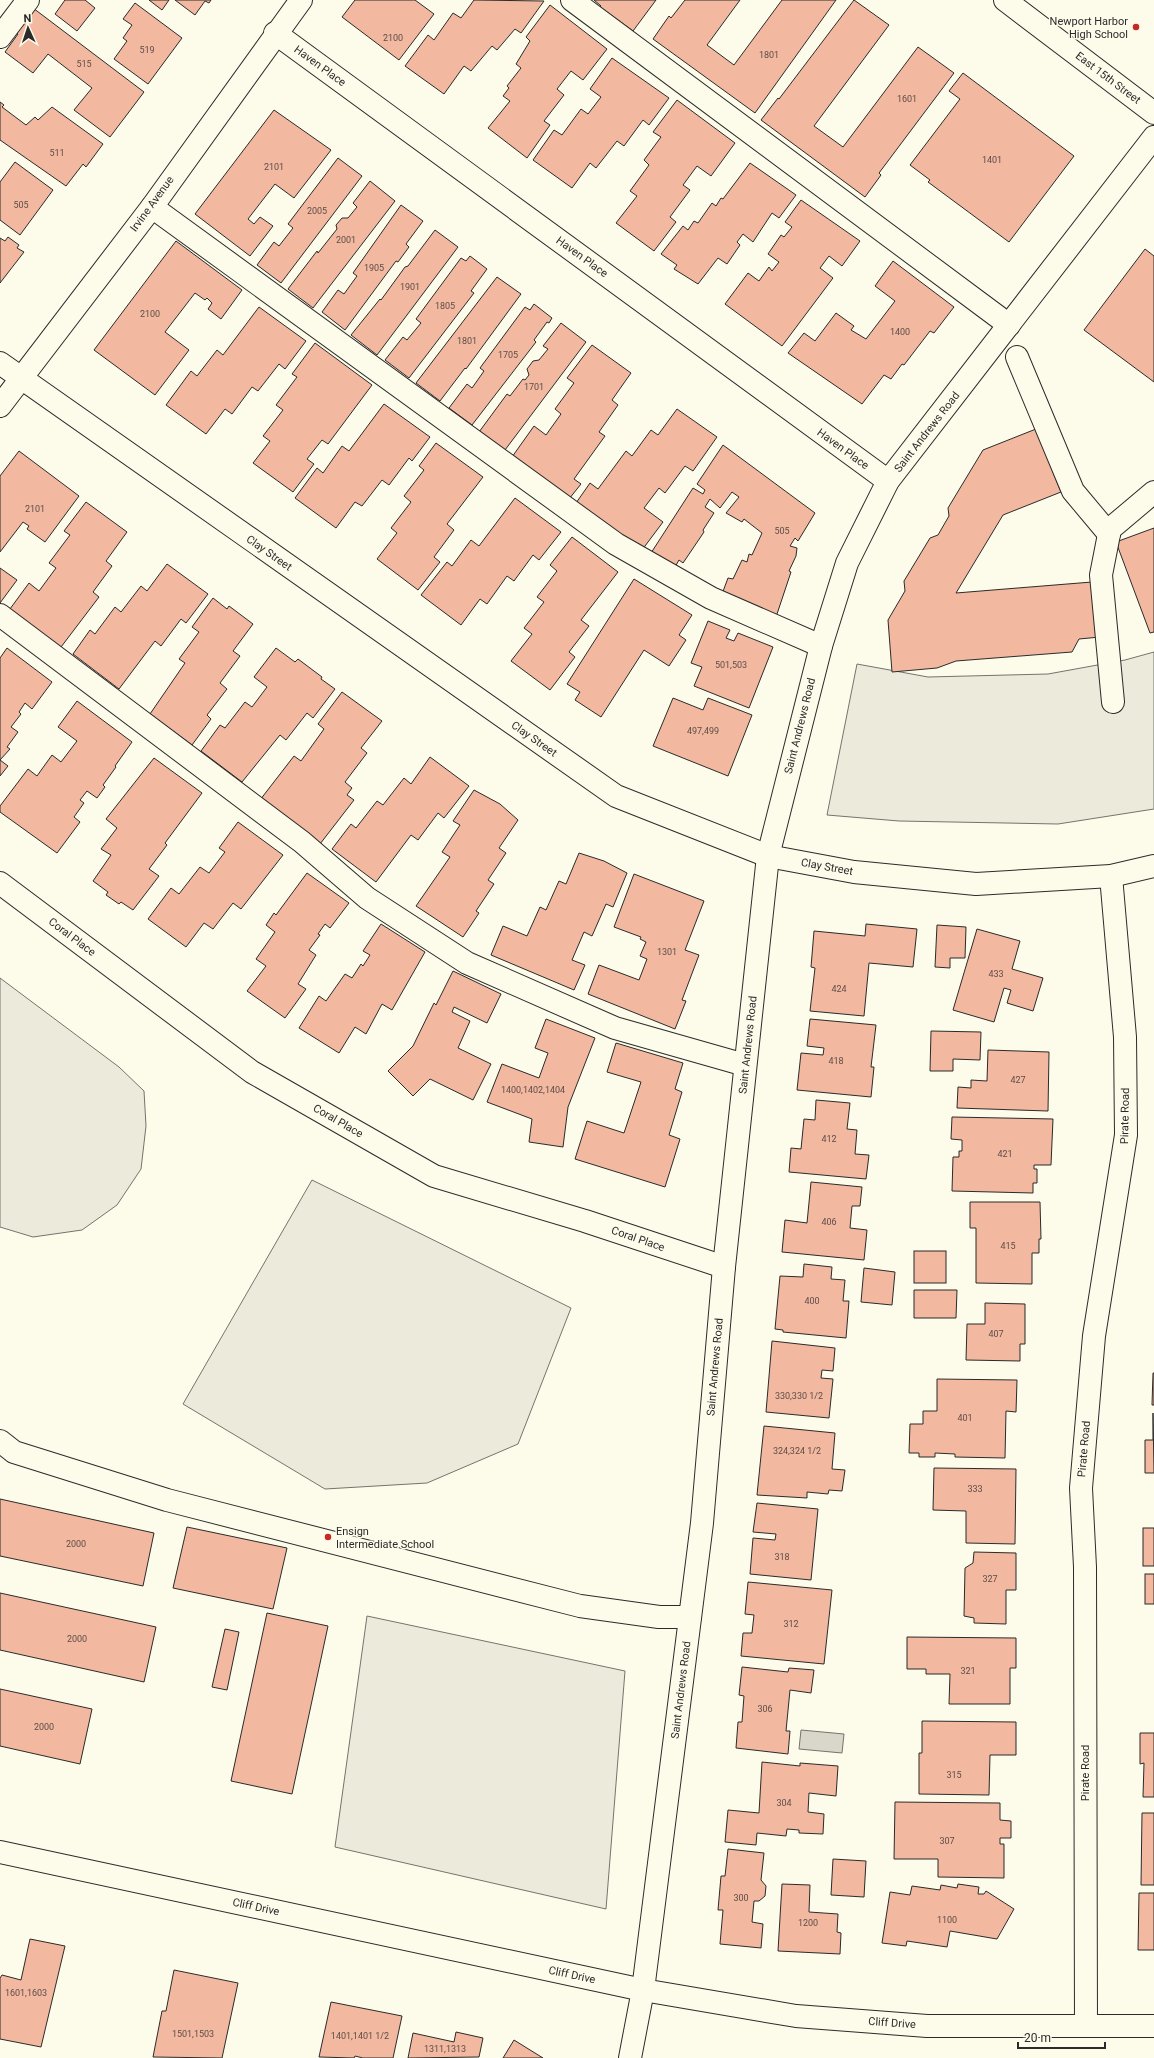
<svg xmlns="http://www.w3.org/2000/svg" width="1154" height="2058" viewBox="0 0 1154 2058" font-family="Roboto,sans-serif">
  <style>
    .green { fill: #ecebdb; stroke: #74746e }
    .parking { fill: #eceadb; stroke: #74746e }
    .water { fill: #d8d7c9; stroke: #74746e }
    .building { fill: #f2b8a0; stroke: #2b2b2b }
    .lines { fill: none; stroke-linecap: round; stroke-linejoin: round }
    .minor-casing { stroke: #2b2b2b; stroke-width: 24 }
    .major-casing { stroke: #2b2b2b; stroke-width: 24 }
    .minor { stroke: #fdfbea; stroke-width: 22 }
    .major { stroke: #fdfbea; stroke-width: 22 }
    .poi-dot { fill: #c62828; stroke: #fdfbea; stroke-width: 1.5 }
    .labels { text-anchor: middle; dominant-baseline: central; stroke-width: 3; stroke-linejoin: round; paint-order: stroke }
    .number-label { font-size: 9px; fill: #5d4e48 }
    .poi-label { font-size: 11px; fill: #2b2b2b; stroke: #fdfbea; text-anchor: end }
    .street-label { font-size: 11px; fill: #2b2b2b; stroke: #fdfbea }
  </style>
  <rect width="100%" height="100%" fill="#fdfbea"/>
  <g class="green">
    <polygon points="0,978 119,1067 144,1091 146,1126 141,1169 117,1205 82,1230 33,1237 0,1227"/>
    <polygon points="312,1180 571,1308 518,1444 427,1483 325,1489 183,1404"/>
    <polygon points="367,1616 625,1671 606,1909 335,1847"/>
  </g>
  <polygon class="parking" points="1154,652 1154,809 1058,824 899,821 827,815 857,664 928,677 1048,674 1125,660"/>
  <polygon class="water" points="801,1730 844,1734 842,1753 799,1749"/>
  <g class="building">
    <polygon points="65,0 85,0 95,8 77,31 55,14"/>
    <polygon points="149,0 169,0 162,10"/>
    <polygon points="175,0 211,0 209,3 205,1 195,15"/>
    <polygon points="355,0 415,0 434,14 399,60 342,17"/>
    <polygon points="474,0 544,1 521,33 515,29 497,50 492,46 471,71 464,66 444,94 405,66 428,35 434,40 453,13 461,18"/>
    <polygon points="594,0 656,0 633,31 600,7 601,6"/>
    <polygon points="685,0 740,0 707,45 734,65 782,0 836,0 755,113 653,39 669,16 671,18"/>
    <polygon points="854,0 889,25 814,126 843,147 918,47 954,73 879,173 881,175 865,197 761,120 778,98 779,99"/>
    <polygon points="135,3 182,38 148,84 114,59 127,41 123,38 132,25 123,19"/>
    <polygon points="550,5 607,49 583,80 571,71 557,89 564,95 544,121 550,125 527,158 488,128 510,101 503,96 509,88 507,86 521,68 516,64 530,41 526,37"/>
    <polygon points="33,8 144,92 110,137 74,110 92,88 48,54 33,73 5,52 18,34 15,31"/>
    <polygon points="612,58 669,98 649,125 643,120 624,146 617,141 596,168 590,163 572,188 533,160 554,130 562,135 581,109 588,114 601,97 590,89"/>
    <polygon points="963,73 1074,156 1009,242 928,182 930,180 910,165 960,99 949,91"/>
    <polygon points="677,100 735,143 711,176 697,166 683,185 690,190 670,217 676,222 654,251 616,223 637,196 630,191 649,165 644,160 661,137 653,132"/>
    <polygon points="0,102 4,105 2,107 26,125 35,117 38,120 52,107 103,144 86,167 83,164 66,186 0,140"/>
    <polygon points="274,110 331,150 294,198 275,184 248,219 254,224 260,217 273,226 250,256 195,214"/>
    <polygon points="338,158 362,176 281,283 257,265 274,242 279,246 293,228 288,224"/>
    <polygon points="15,162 53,190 20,235 0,220 0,182"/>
    <polygon points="750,163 796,195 779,218 772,213 753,242 743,234 737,242 740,245 727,264 718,258 698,284 674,269 677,265 661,254 683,226 688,230 694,221 698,223 712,203 716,206 721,198 723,199"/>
    <polygon points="370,181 395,201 313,308 288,289 317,251 318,253 337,229 336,225 342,218 348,218 357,207 353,203"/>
    <polygon points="801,200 860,241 842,266 829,256 820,268 833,278 782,346 725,304 748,273 759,281 769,267 772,271 779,262 768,254 781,235 784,237 792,227 785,222"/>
    <polygon points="401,205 423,221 406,244 409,247 398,262 396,261 345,330 322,312 338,290 344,294 357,276 353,273"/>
    <polygon points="435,230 458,247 377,355 351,335 380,299 381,300 405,267 408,266"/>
    <polygon points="8,237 19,245 17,248 24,252 0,283 0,238 5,241"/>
    <polygon points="176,241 242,290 221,319 208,309 212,303 207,298 205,300 195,293 165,332 189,350 155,395 94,350"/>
    <polygon points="1145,249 1154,256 1154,382 1084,330"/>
    <polygon points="470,256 487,269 471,291 474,293 409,378 385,360 403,337 407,340 421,323 416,319 461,258 466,261"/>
    <polygon points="893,261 954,307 934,333 930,331 904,365 902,364 891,379 884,375 862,404 788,353 804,333 815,341 836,313 854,326 851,330 866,339 895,301 875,286"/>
    <polygon points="497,277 521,294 466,369 465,368 440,401 416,383"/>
    <polygon points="534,304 552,318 549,323 547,322 534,340 536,342 472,425 449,408 467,384 472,388 484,371 480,368 525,307 530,310"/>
    <polygon points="259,307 306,341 285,369 279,364 258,391 252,387 232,414 225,409 206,434 166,405 191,371 197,376 217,350 223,355"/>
    <polygon points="561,323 586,342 505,450 479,432 507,394 510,396 523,379 525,380 529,375 527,369 533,361 539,360 548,349 543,346"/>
    <polygon points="315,343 372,385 328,444 322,440 307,459 314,464 293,492 253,463 270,441 263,436 283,410 276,405 297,377 292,374"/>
    <polygon points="592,345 631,373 612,400 618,405 599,432 605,436 574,479 581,484 569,499 512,457 534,426 546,435 561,414 555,409 574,383 567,378"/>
    <polygon points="384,404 430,437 412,461 409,458 389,485 382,480 362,506 355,502 336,528 295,498 317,468 323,473 342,446 349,451"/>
    <polygon points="677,409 717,437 693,471 685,466 665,493 659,488 644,508 663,522 642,550 576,503 590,483 598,489 626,451 632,456 651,430 658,435"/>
    <polygon points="1036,429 1061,492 1003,515 956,593 1092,582 1100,637 1079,639 1072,652 956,661 937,668 892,672 888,620 905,591 904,581 930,538 938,535 949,516 948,508 983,450"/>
    <polygon points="436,443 483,477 447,524 454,530 434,557 440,562 418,590 377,559 397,533 391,528 411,502 404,496 424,470 419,466"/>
    <polygon points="723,445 815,513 798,541 795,538 790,546 797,548 796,556 789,571 791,572 776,617 722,594 728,578 733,579 742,560 747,562 749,554 752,555 762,533 744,519 742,522 726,513 739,497 732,492 720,508 710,499 705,507 714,513 703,530 704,532 683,563 679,560 675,567 651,553 693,488 703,494 705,490 697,484"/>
    <polygon points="19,451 79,496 45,542 27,529 29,526 23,522 0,552 0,476"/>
    <polygon points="515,498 561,532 539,560 533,555 514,581 507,576 487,604 480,599 461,625 421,595 447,562 452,566 471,540 479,546"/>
    <polygon points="86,502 127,532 106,561 112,566 93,592 99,597 58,651 7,613 29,583 39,591 56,568 49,563 70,535 64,531"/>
    <polygon points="1154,528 1154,632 1150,633 1116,542"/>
    <polygon points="572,537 618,572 581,620 589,626 569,652 575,657 550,690 511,661 532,634 524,628 544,602 537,597 557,571 550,565"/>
    <polygon points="167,564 208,594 186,623 181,619 161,646 155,641 119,689 73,654 90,630 95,634 115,607 121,612 141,586 147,591"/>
    <polygon points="0,568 17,580 0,603"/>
    <polygon points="634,579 692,615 679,635 686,640 669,666 644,650 601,717 575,700 580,692 567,684"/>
    <polygon points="213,598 227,609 229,606 253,624 233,651 240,656 220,683 227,689 207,715 211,719 192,745 150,714 185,663 179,659 199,632 192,627"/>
    <polygon points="708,621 730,630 726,638 734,641 738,633 773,647 749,708 694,686 702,667 691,663"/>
    <polygon points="7,648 52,682 32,709 25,703 19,712 21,714 11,727 18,732 7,747 10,749 0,760 8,766 0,776 0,658"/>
    <polygon points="276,648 295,662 298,659 322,677 321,679 335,689 313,718 307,713 286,740 280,735 242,782 201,751 220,725 225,728 245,702 252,707 267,687 254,677"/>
    <polygon points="342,692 382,721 361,748 367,753 345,782 352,788 347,795 354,800 320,844 260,800 294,756 301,761 324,729 318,724"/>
    <polygon points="673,698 703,710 708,698 752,715 728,776 653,746"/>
    <polygon points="77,701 132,742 115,766 116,767 103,785 105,787 97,798 87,791 80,800 84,803 74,817 80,822 57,853 0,812 0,806 28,769 37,776 52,755 61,762 77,741 58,727"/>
    <polygon points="430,757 469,786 444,818 438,813 418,840 411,835 376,882 332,849 351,824 356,828 377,801 383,805 404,778 411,784"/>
    <polygon points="154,758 202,793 165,843 167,845 149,869 159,876 133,910 121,902 119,904 106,895 108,892 93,881 111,855 101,849 117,828 106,819"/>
    <polygon points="474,790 500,804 518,820 499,848 506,853 488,880 494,884 476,911 479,913 463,937 416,906 450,857 442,852 460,825 453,821"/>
    <polygon points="238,822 283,855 241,909 233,903 213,929 204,923 186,947 148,919 171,888 179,894 200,867 209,873 225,852 219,848"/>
    <polygon points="579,853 604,861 627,873 613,907 606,904 592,936 584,932 572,960 585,965 574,990 491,955 503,926 527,936 540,907 546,910 559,881 566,884"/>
    <polygon points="307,873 349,903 330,928 325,924 318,934 320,935 309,950 316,955 298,984 306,989 285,1018 247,991 266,966 256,959 275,932 266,925 274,913 276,915"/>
    <polygon points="634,874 704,901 685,950 699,955 682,1000 686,1001 675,1029 588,994 599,965 639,980 647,959 640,956 646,942 640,939 641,937 614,927"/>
    <polygon points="381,924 425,952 392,1010 382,1004 366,1034 355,1027 339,1053 299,1028 319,996 326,1001 345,974 352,978 361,964 363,966 370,955 363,951"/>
    <polygon points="866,924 917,929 913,967 869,963 864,1016 810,1011 815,968 811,967 814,931 865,936"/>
    <polygon points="937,925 966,927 965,958 950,958 950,968 935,967"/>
    <polygon points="977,929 1020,941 1012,969 1043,978 1033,1011 1007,1003 1011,990 1004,988 994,1022 953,1010"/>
    <polygon points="453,971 501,994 487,1023 454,1007 452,1012 470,1021 458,1048 491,1064 473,1100 430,1079 413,1096 388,1071 413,1046 434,1003 436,1005"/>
    <polygon points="546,1019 595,1038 568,1107 563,1147 529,1142 532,1119 487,1102 502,1064 539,1078 548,1053 535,1048"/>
    <polygon points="810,1019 876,1025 871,1067 874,1067 871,1097 797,1090 801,1053 823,1055 824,1048 807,1046"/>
    <polygon points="931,1031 981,1032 980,1060 953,1059 953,1071 930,1071"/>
    <polygon points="616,1043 683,1063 675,1089 682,1092 669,1135 680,1139 665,1187 575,1159 587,1121 624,1133 641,1082 607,1072"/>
    <polygon points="988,1050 1049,1052 1048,1111 957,1108 958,1087 971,1088 971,1080 987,1081"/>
    <polygon points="816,1100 850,1103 847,1129 857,1130 855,1154 869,1155 866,1179 789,1172 791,1148 801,1149 804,1119 815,1120"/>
    <polygon points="952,1117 1053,1119 1051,1165 1034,1165 1034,1169 1037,1169 1037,1183 1033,1183 1033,1193 952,1191 953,1157 959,1157 959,1151 962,1151 962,1140 951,1139"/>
    <polygon points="811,1182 862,1187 860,1206 852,1206 850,1228 867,1230 864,1260 782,1252 785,1220 807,1223"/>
    <polygon points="970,1202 1040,1202 1041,1239 1039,1239 1039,1253 1032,1253 1032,1284 976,1283 976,1228 970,1228"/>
    <rect x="914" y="1251" width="32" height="32"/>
    <polygon points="804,1264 832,1267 831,1279 845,1280 843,1301 849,1301 846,1338 783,1332 783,1330 775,1329 780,1276 803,1277"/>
    <polygon points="864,1268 895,1272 892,1305 861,1302"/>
    <polygon points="914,1290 957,1290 956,1318 914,1318"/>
    <polygon points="985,1303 1025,1304 1025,1344 1020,1344 1020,1361 966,1360 967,1324 985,1324"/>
    <polygon points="772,1341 835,1348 833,1371 822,1370 821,1378 833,1379 829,1418 766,1412"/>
    <polygon points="1153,1373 1154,1373 1154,1405 1152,1405"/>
    <polygon points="937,1379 1017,1380 1016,1412 1006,1411 1005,1458 955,1457 955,1454 935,1453 935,1457 919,1457 919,1453 909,1453 910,1424 923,1424 923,1411 937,1411"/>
    <polygon points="1153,1413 1154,1473 1145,1473 1145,1440 1153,1440"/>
    <polygon points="764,1426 835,1433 832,1469 845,1470 842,1491 829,1490 828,1494 807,1492 807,1498 757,1495"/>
    <polygon points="934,1468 1016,1469 1015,1544 966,1543 966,1511 933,1510"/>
    <polygon points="0,1499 154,1533 143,1586 0,1556"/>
    <polygon points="757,1503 818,1509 811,1580 750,1574 753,1538 775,1540 776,1534 753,1532"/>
    <polygon points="187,1527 287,1548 273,1609 173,1588"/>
    <rect x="1143" y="1528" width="11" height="38"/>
    <polygon points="974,1552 1016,1553 1016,1590 1006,1590 1006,1624 974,1623 974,1618 964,1616 965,1568 973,1563"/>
    <rect x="1145" y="1574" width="9" height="30"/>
    <polygon points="748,1582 832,1590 824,1664 741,1656 743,1633 752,1633 754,1615 745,1614"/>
    <polygon points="0,1593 156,1627 144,1682 0,1650"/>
    <polygon points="267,1613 328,1626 292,1794 231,1781"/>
    <polygon points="225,1629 239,1632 227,1690 212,1687"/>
    <polygon points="907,1637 1016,1638 1016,1668 1010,1668 1010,1704 949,1704 950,1674 926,1674 926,1669 907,1669"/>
    <polygon points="742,1667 788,1672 789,1668 814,1670 811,1693 790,1690 786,1731 790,1731 788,1754 736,1748 738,1722 742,1722 744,1696 739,1695"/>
    <polygon points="0,1689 92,1709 80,1764 0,1746"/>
    <polygon points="922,1721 1016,1722 1016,1755 990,1755 989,1795 919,1794 919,1753 922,1753"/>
    <polygon points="1140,1733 1154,1733 1154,1797 1143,1797 1144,1763 1140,1764"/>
    <polygon points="762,1762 800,1766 800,1763 838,1766 836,1796 809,1793 808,1812 824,1814 823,1834 799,1833 799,1830 787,1829 786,1836 757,1833 756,1845 725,1842 728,1810 759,1813"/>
    <polygon points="895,1802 1000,1803 1000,1820 1011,1821 1011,1838 1000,1838 1000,1844 1004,1844 1004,1878 938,1877 938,1859 894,1859"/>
    <polygon points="1142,1813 1154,1813 1154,1885 1141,1885"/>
    <polygon points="728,1849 764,1853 761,1880 766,1886 765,1896 759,1901 754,1901 752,1922 763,1924 761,1948 720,1944 723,1910 718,1910 721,1876 725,1876"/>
    <polygon points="833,1859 866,1861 864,1897 831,1895"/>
    <polygon points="782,1884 810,1885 809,1912 838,1914 837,1932 841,1933 840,1954 778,1951"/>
    <polygon points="958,1884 979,1887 978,1894 984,1894 986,1891 1014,1909 997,1939 950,1931 947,1947 907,1941 906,1946 882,1943 890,1892 910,1895 912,1886 940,1890 941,1885 957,1888"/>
    <polygon points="1139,1893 1154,1893 1154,1950 1138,1950"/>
    <polygon points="30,1939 65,1946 41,2047 0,2039 0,1978 2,1975 21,1980"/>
    <polygon points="174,1970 238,1983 222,2058 153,2057 162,2011 166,2011"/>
    <polygon points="331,2002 402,2016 393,2058 363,2058 355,2056 354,2058 319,2057"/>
    <polygon points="456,2032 483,2038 479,2057 408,2058 413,2033 454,2042"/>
    <polygon points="514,2040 543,2058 503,2058"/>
  </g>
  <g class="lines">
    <defs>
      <g id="minor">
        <polyline points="572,0 1009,325"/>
        <polyline points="1005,0 1154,113"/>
        <polyline points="275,33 888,481"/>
        <polyline points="0,37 28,0"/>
        <polyline points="152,207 616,544 711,598 821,646"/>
        <polyline points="1017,357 1073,491 1109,534"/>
        <polyline points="0,363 616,796 768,856 854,872 976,884 1111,876 1154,866"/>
        <polyline points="0,615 302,842 367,898 467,963 615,1028 745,1065"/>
        <polyline points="1113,702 1101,575 1110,529 1154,492"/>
        <polyline points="0,883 252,1072 434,1176 585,1221 724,1267"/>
        <polyline points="0,1441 14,1452 167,1500 580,1606 659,1617 690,1617"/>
        <polyline points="0,1852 643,1990 796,2016 927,2026 1154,2026"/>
        <polyline points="1086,2025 1085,1567 1081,1488 1094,1336 1126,1135 1125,1037 1111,876"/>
        <polyline points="630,2058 643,1990 702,1523 724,1267 768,856 821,646 847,563 888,481 1154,137"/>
      </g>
      <polyline id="major" points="0,406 152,207 301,0"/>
    </defs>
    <use href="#minor" class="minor-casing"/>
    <use href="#major" class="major-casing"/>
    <use href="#minor" class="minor"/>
    <use href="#major" class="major"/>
  </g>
  <g class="poi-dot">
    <circle cx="1136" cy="27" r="4"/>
    <circle cx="328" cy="1537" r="4"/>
  </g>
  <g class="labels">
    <g class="number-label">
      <text x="393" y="38">2100</text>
      <text x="147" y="50">519</text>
      <text x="769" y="55">1801</text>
      <text x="84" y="64">515</text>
      <text x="907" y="99">1601</text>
      <text x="57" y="153">511</text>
      <text x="992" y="160">1401</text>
      <text x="274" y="167">2101</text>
      <text x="21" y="205">505</text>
      <text x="317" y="211">2005</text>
      <text x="346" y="240">2001</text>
      <text x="374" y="268">1905</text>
      <text x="410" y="287">1901</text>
      <text x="445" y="306">1805</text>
      <text x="150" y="314">2100</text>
      <text x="900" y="332">1400</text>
      <text x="467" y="341">1801</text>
      <text x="508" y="355">1705</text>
      <text x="534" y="387">1701</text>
      <text x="35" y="509">2101</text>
      <text x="782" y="531">505</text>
      <text x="731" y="665">501,503</text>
      <text x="703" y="731">497,499</text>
      <text x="667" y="952">1301</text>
      <text x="996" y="974">433</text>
      <text x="839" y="989">424</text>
      <text x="836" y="1061">418</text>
      <text x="1018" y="1080">427</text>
      <text x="533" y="1090">1400,1402,1404</text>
      <text x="829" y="1139">412</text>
      <text x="1005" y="1154">421</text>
      <text x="829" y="1222">406</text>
      <text x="1008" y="1246">415</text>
      <text x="812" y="1301">400</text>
      <text x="996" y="1334">407</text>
      <text x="799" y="1396">330,330 1/2</text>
      <text x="965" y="1418">401</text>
      <text x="797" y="1451">324,324 1/2</text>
      <text x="975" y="1489">333</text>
      <text x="76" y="1544">2000</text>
      <text x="782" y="1557">318</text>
      <text x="990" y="1579">327</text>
      <text x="791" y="1624">312</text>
      <text x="77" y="1639">2000</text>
      <text x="968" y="1671">321</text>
      <text x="765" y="1709">306</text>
      <text x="44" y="1727">2000</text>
      <text x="954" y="1775">315</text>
      <text x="784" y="1803">304</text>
      <text x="947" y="1841">307</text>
      <text x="741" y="1898">300</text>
      <text x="947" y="1920">1100</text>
      <text x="808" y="1923">1200</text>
      <text x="26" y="1993">1601,1603</text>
      <text x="193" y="2034">1501,1503</text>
      <text x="360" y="2036">1401,1401 1/2</text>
      <text x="445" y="2049">1311,1313</text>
    </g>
    <g class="poi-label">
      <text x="1128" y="21">Newport Harbor<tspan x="1128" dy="13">High School</tspan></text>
      <text x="336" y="1531" text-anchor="start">Ensign<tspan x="336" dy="13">Intermediate School</tspan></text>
    </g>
    <g class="street-label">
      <text transform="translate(320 66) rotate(36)">Haven Place</text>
      <text transform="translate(1108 78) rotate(37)">East 15th Street</text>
      <text transform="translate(152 204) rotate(-54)">Irvine Avenue</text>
      <text transform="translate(582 257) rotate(36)">Haven Place</text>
      <text transform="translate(927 432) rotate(-52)">Saint Andrews Road</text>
      <text transform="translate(843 449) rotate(36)">Haven Place</text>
      <text transform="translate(269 553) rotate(35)">Clay Street</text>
      <text transform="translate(800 726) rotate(-76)">Saint Andrews Road</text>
      <text transform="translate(534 739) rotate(35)">Clay Street</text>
      <text transform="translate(827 867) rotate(10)">Clay Street</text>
      <text transform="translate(72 937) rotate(37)">Coral Place</text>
      <text transform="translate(748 1045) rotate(-84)">Saint Andrews Road</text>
      <text transform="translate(1125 1116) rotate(-89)">Pirate Road</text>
      <text transform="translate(338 1121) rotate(30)">Coral Place</text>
      <text transform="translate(638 1239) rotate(19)">Coral Place</text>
      <text transform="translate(715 1367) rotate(-85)">Saint Andrews Road</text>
      <text transform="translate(1084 1449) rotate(-85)">Pirate Road</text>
      <text transform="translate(681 1690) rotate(-83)">Saint Andrews Road</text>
      <text transform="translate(1085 1773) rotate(-90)">Pirate Road</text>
      <text transform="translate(256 1907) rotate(12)">Cliff Drive</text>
      <text transform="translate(572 1975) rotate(12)">Cliff Drive</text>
      <text transform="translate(892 2023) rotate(4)">Cliff Drive</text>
    </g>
  </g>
  <g transform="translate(28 28) rotate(357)" stroke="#fdfbea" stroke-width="3" paint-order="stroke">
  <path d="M0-3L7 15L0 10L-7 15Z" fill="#2b2b2b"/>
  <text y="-6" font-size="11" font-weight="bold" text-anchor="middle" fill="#2b2b2b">N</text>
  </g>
  <path d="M1018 2042v6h87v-6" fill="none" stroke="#2b2b2b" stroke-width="2"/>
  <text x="1024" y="2042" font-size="12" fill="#2b2b2b" stroke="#fdfbea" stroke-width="3" paint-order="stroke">20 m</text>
</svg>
